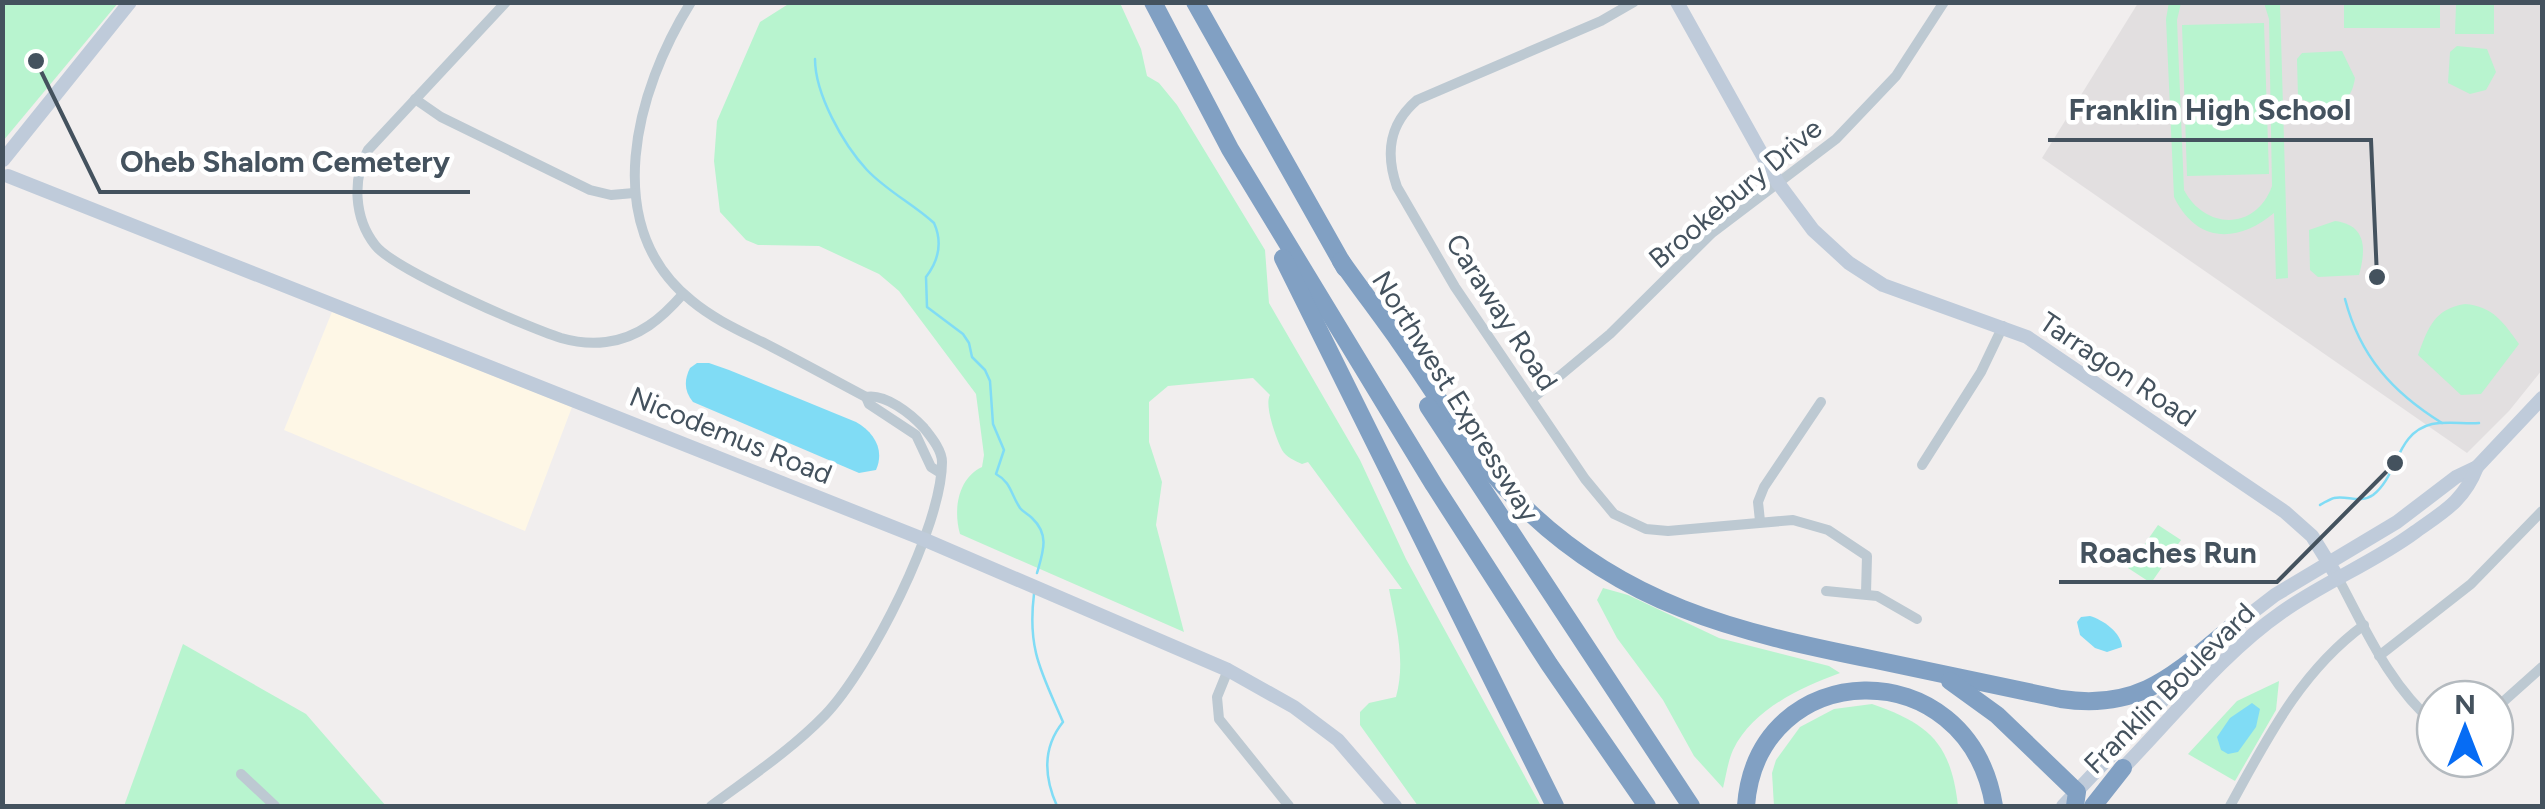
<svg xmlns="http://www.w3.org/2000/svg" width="2545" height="809" viewBox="0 0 2545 809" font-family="Figtree,sans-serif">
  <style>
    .commercial { fill: #fef7e6 }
    .education { fill: #e2dfe0 }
    .green { fill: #b8f4cf }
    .water { fill: #80dcf5 }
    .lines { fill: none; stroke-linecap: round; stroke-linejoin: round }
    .stream { stroke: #80dcf5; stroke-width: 2.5 }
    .street { stroke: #bdc9d2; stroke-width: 10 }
    .secondary { stroke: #bfcbda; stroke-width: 14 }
    .highway { stroke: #81a0c3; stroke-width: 18 }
    .labels { text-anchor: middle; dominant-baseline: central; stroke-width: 9; stroke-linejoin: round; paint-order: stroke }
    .street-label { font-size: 28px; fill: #44525e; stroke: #fff }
    .leader { fill: none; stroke: #44525e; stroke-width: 4 }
    .callout-dot { fill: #44525e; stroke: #fff; stroke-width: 4 }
    .callout-label { font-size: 30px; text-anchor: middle; font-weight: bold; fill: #44525e; stroke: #fff; stroke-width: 9; stroke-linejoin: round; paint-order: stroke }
  </style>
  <rect width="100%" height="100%" fill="#f1eeee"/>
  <polygon class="commercial" points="332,312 572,407 525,531 284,430"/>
  <polygon class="education" points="2138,3 2542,3 2542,370 2509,411 2467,453 2042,158"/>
  <g class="green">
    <polygon points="3,2 118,3 3,141 2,3"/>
    <path d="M2169,2L2181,3L2177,20L2184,190C2205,230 2256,231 2272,186L2269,19L2264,3H2280L2288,278L2276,279L2274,213C2238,243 2197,244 2174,197L2166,19Z"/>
    <path d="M790,3H1120L1141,49L1147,76L1159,83L1177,105L1265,250L1269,303L1360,460L1406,559L1541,806H1418L1360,725V712L1369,703L1396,697C1406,661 1396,625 1389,589H1402L1308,462L1302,464C1295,461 1286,457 1282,450C1276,438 1264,405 1270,395L1253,378L1168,386L1149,402V442L1162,482L1156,525L1184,632L960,534C953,510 958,478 982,467L984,455L976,394L899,291L879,274L819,246L758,245L746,240L720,212L714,161L717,121L760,22Z"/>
    <rect x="2344" y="3" width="96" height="25"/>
    <polygon points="2456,4 2494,4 2494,34 2455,34"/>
    <polygon points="2264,23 2269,174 2187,176 2182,25"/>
    <polygon points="2457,46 2487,49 2496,72 2486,90 2470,94 2448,83 2450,52"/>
    <path d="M2342,51L2355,78C2350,112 2324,109 2298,98L2297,59L2302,53Z"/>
    <path d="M2335,221C2367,225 2366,250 2359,275L2318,277L2310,270L2309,230Z"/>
    <path d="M2465,304C2493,306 2504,323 2519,344L2481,394L2461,395L2418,355C2428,328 2434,309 2465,304Z"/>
    <polygon points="2158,525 2181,540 2151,583 2128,568"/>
    <path d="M1603,588L1628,595L1719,638L1829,666L1840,673C1800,688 1753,709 1733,750C1728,761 1726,776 1723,788L1694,756L1663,700L1617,638L1597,600Z"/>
    <polygon points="183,644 306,714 386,806 124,806"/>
    <polygon points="2279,681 2276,710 2235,781 2188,754 2237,701"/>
    <path d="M1872,704C1930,724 1951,744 1958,806H1774L1772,773L1776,760L1800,727L1834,709Z"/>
  </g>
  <g class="water">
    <path d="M697,363H709L729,370L856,422C874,432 885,450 876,470L859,473L693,402C684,391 684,380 690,368Z"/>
    <path d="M2090,616C2103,620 2121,632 2122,647L2107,652L2095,648L2080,635L2077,622L2081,617Z"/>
    <polygon points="2252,703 2260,709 2256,727 2238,752 2228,754 2221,750 2217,737 2230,718"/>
  </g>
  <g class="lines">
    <g class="stream">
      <path d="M815,59C815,94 843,144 867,170C887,191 913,204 934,223C943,243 939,260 926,277L927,307L963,334L969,343L972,357L985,370L990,381L993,424L1004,450L996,474C1011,482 1011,495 1020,508C1023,512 1028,514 1032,518C1050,535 1043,552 1037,573"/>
      <path d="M2345,299C2360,356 2392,392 2442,423"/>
      <path d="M2320,505C2321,504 2333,498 2334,498C2347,495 2360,504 2373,495C2399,475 2395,433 2432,424C2447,421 2464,424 2479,423"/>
      <path d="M1034,594C1027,650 1042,673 1063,722C1042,748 1044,777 1057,806"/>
    </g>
    <g class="street">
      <path d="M506,2L368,150C352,179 354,218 375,245C393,269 526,327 561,338C575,342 591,344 606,342C639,338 662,318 683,294"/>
      <path d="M691,2C636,90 598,226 692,301C716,321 745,333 772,347C803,363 834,380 866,397L869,404L916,435L931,467L939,472"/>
      <path d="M1634,2L1601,21L1417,100C1389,124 1385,153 1397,187L1455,287L1585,479L1614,514L1646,529L1668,531L1793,520L1828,530L1867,556L1866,593"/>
      <polyline points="415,99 441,117 590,190 611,195 634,193"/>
      <polyline points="1532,399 1610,334 1712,233 1836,139 1896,76 1944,2"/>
      <polyline points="1922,465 1981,372 2003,326"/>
      <polyline points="1760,521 1758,502 1764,487 1821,402"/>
      <path d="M2338,578C2366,630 2389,685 2435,724"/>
      <polyline points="1826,591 1877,596 1917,619"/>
      <polyline points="2379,656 2471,584 2542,511"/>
      <polyline points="1228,670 1217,697 1219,719 1289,806"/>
      <polyline points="2495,709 2542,667"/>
      <polyline points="241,774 275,806"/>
      <path d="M711,806C750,777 791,750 825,715C870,668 942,526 942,462C942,450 931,437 924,428C911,414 885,393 866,397"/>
      <path d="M2230,806C2267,739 2300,672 2364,625"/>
    </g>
    <g class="secondary">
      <polyline points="1677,2 1778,183 1813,230 1849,263 1883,285 2027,337 2285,512 2312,536 2338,578"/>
      <polyline points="3,160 130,2"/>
      <polyline points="8,176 923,539 1228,670 1294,707 1338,740 1395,806"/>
      <polyline points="2236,625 2275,595 2397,522 2456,477 2477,467 2542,398"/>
      <path d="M2117,774C2171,720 2220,655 2282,612C2324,582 2373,563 2415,532C2443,512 2464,501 2477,467"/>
      <polyline points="2063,806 2199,662"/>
    </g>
    <g class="highway">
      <polyline points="1153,2 1230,149 1434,485 1549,664 1647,806"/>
      <polyline points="1195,2 1345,268"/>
      <polyline points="1283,258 1555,806"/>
      <path d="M1341,261C1360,288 1380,314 1399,341C1437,395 1469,451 1516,499C1620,605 1736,632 1876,660C1938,673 2000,686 2061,699C2146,712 2180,668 2242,619"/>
      <polyline points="1428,406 1691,806"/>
      <polyline points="1950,681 1997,715 2077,792 2075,806"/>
      <path d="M1746,806C1757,656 1968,648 1994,806"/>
      <polyline points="2093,806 2123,768"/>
    </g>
  </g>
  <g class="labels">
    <g class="street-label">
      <text transform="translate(1735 193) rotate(-40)">Brookebury Drive</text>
      <text transform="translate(1502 312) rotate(57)">Caraway Road</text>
      <text transform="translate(2118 369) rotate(34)">Tarragon Road</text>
      <text transform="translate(1456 396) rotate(58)">Northwest Expressway</text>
      <text transform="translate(731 435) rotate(22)">Nicodemus Road</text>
      <text transform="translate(2169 688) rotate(-45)">Franklin Boulevard</text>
    </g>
  </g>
  <path class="leader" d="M2377 277L2371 140H2048M36 61L100 192H470M2395 463L2277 582H2059"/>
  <g class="callout-dot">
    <circle cx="2377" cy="277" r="10"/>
    <circle cx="36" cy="61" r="10"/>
    <circle cx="2395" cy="463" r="10"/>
  </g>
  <g class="callout-label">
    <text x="2210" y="120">Franklin High School</text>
    <text x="285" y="172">Oheb Shalom Cemetery</text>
    <text x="2168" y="563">Roaches Run</text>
  </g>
  <rect width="2545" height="809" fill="none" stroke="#44525e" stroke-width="10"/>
  <g transform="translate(2465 729)"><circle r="48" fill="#ffffff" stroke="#b4babf" stroke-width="2.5"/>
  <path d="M0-8L18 38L0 25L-18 38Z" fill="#066cf4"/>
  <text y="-15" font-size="28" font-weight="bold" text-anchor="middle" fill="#44525e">N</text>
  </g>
</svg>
